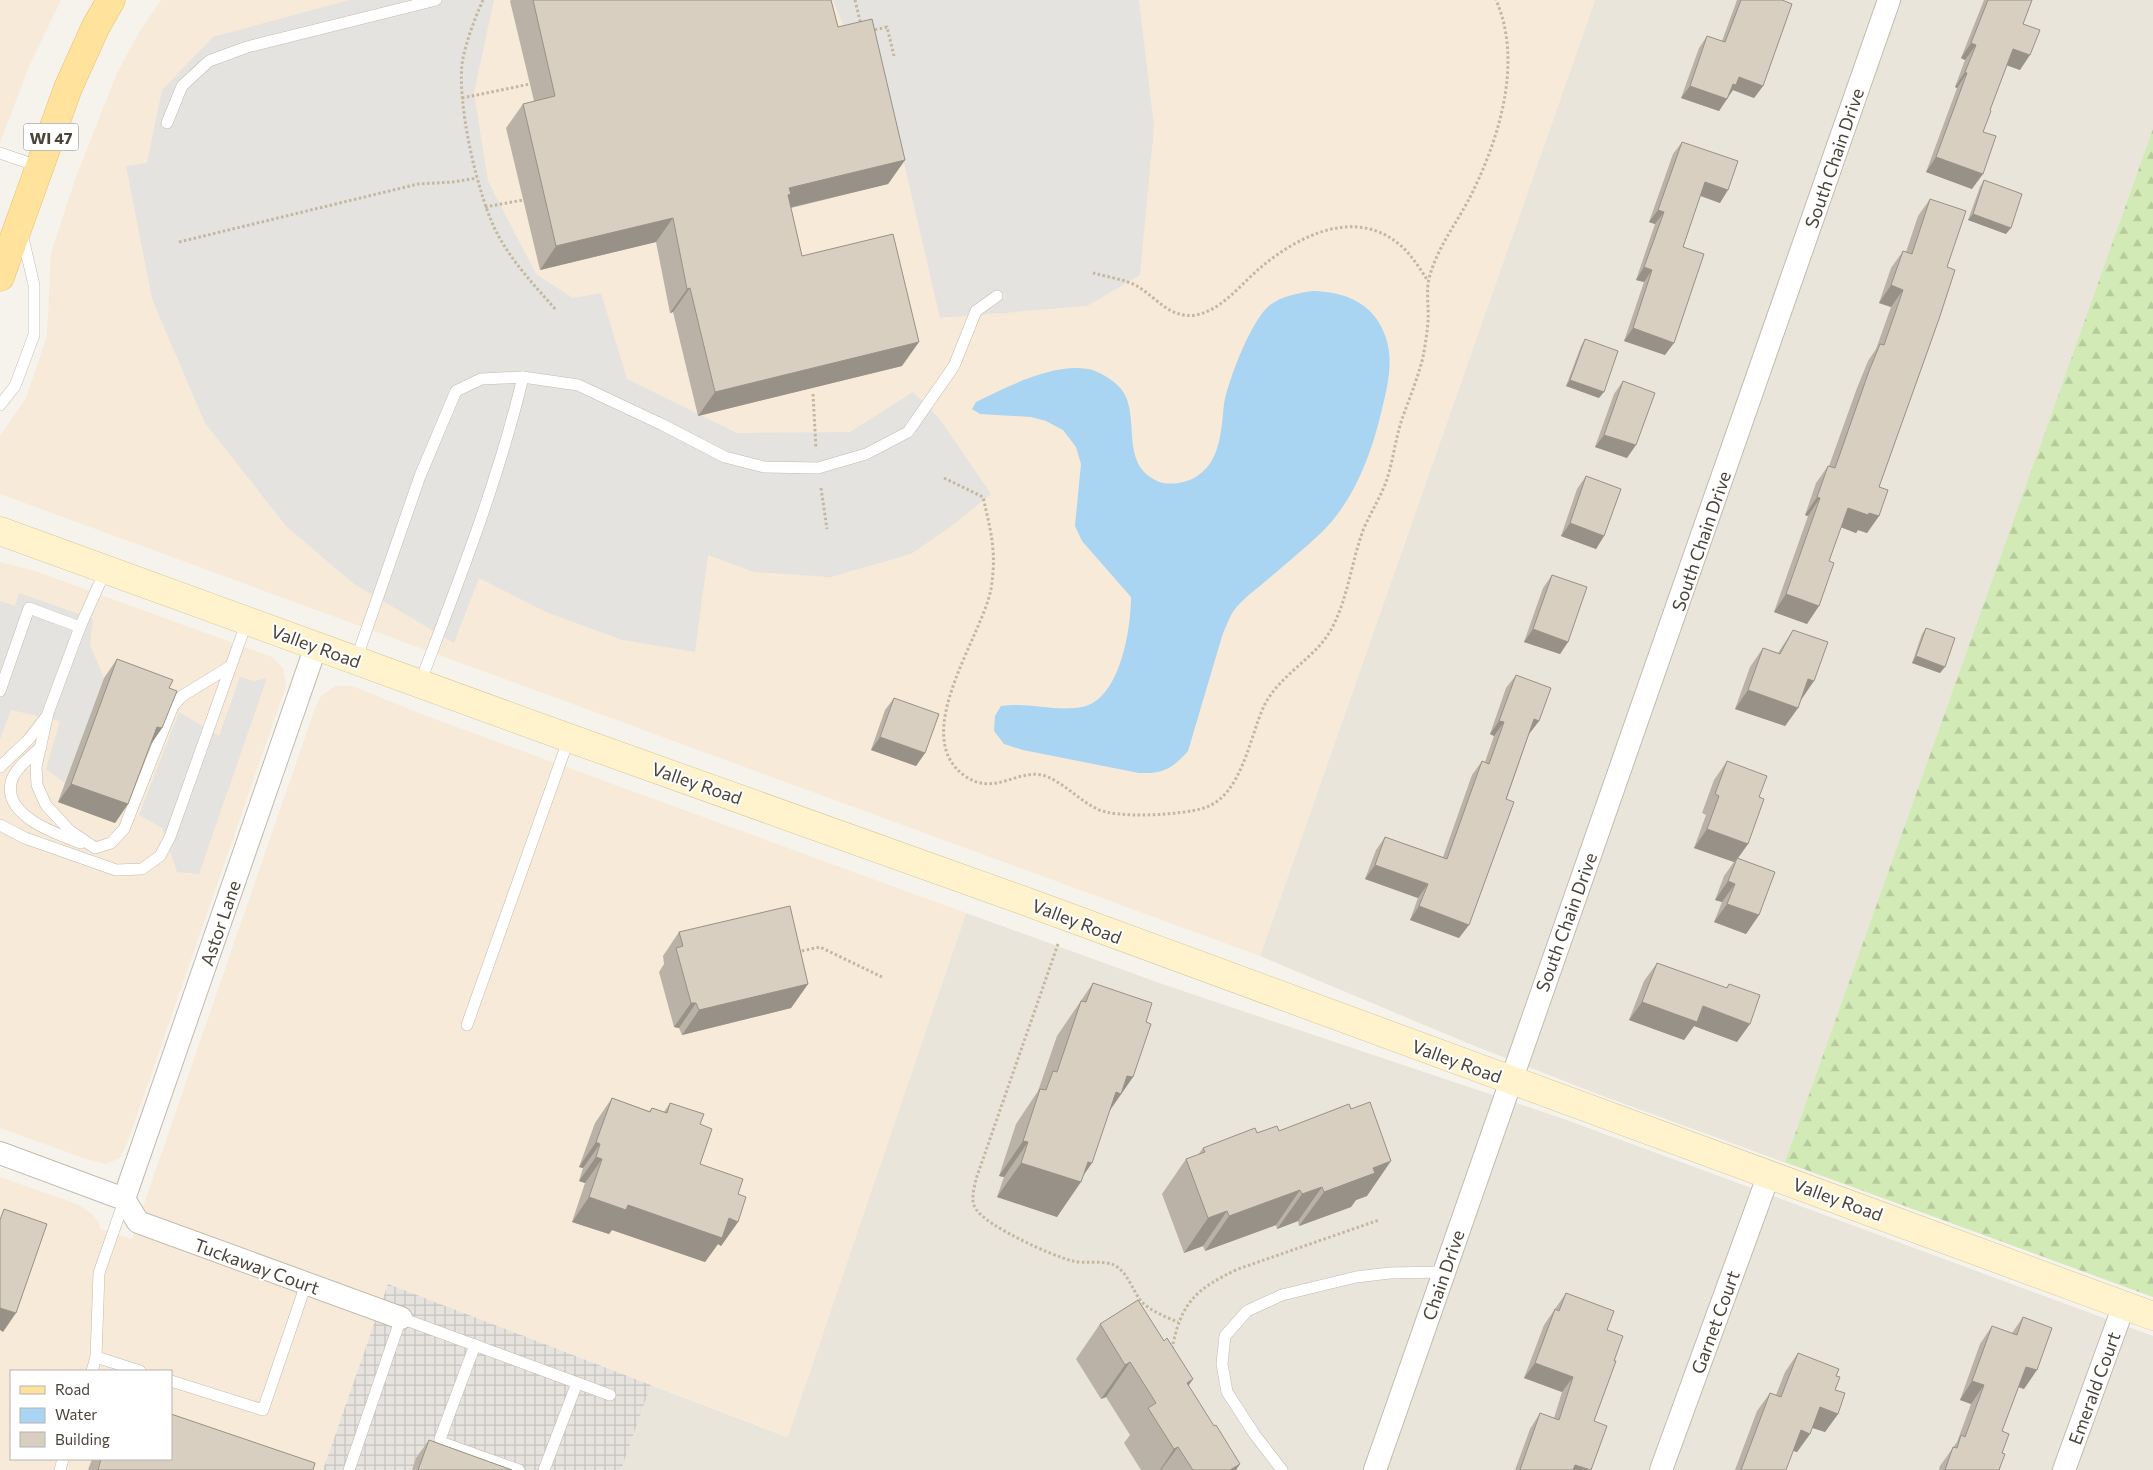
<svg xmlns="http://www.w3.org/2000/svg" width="2153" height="1470" viewBox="0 0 2153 1470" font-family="Commissioner,sans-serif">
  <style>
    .residential { fill: #eae5da }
    .commercial { fill: #f7ead8; fill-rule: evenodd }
    .industrial { fill: url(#industrial-grid) }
    .forest { fill: url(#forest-firs) }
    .parking { fill: #e5e3e0 }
    .water { fill: #a9d4f2 }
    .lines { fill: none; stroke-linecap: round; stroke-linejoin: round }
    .lane-casing { stroke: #c2bbae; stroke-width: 12 }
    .street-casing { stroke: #c2bbae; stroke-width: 24 }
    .secondary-casing { stroke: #d6c79b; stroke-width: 29 }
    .primary-casing { stroke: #e6c16a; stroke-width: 29 }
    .path { stroke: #c4b79f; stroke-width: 3; stroke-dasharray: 2.5 2.5; stroke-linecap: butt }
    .lane { stroke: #fff; stroke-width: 11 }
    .street { stroke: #fff; stroke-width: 22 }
    .secondary { stroke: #fff3cd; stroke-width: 28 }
    .primary { stroke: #ffe39c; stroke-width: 28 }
    .wall { fill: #bab2a6 }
    .shaded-wall { fill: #979187 }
    .building { fill: #d8cfc1; stroke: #979187 }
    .labels { text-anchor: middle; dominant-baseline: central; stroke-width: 4; stroke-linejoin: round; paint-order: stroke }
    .shield { fill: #fff; stroke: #817c74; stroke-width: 1 }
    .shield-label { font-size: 16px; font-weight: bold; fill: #4b4439 }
    .street-label { font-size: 18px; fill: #4b4439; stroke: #fff }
  </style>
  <defs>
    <pattern id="industrial-grid" width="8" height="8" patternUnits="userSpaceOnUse" patternTransform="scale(1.25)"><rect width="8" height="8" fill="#e6e2dd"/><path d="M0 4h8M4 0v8" fill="none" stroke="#c7c3be"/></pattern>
    <pattern id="forest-firs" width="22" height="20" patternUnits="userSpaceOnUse" patternTransform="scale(1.25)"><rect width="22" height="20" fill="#d2eab5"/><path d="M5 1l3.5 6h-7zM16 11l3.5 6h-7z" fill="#b6ca9c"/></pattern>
  </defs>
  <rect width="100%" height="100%" fill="#f6f3ec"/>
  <g class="residential">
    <polygon points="1595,0 2153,0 2153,1297 1600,1095 1472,1045 1260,956"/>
    <polygon points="966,913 1165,985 1564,1119 2153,1336 2153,1470 621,1470 651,1385 787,1437"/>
  </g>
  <g class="commercial">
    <polygon points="0,0 61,0 30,64 0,143"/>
    <polygon points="161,0 1595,0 1260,956 0,494 0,436 26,398 47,336 51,253 76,177 117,73 138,34"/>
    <polygon points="0,562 35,571 272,657 283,668 286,686 128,1141 120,1158 106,1164 89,1160 0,1128"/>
    <path d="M335,686H351L360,689L421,714L966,913L788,1437L388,1284L323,1470H0V1177L77,1204L91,1213L99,1222L100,1229L132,1239L314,711L320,697ZM11,1371H171V1459H11Z"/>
  </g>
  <polygon class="industrial" points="388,1284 651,1385 621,1470 323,1470"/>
  <polygon class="forest" points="2153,129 2153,1297 1785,1162"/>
  <g class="parking">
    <polygon points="349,0 494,0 474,93 488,181 536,274 573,298 601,293 627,379 737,433 850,432 913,392 939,418 991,494 952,526 911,554 831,577 754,572 708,555 695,652 622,640 546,612 479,578 454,643 354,584 286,526 205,423 152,299 126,166 147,163 162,90 213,37"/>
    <polygon points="833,0 1139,0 1154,126 1140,275 1087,306 940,318 878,51 846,32"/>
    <polygon points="19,593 93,619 90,645 104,678 65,783 46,769 60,721 11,710 0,739 0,601 15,606"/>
    <polygon points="240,677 254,681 267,678 199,874 177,872 162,828 139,815 179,712 219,736"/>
  </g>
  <path class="water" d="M1313,291C1347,292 1375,304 1386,338C1394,363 1387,389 1381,413C1371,455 1354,500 1323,531C1303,550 1281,568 1260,586C1250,594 1237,604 1231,615C1228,621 1226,627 1223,633L1188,751C1172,769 1163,774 1139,773L1023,750L1004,744L994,731L995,716L1001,706C1028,702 1056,712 1082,707C1120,700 1131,629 1131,597L1082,541L1075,526L1081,464L1076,447L1063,430L1046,421L1031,417L980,414L972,409L976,402C1006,387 1061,359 1095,371C1107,376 1121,385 1126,397C1138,427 1122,464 1157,481C1168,486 1184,483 1194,478C1221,463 1221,431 1224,404C1228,381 1251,320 1270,305C1282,296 1298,293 1313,291Z"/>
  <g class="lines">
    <defs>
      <g id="lane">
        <polyline points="167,123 182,86 209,61 247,47 436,0"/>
        <polyline points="0,153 40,167"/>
        <polyline points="0,405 15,386 34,335 34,285 22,234"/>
        <polyline points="80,627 48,713 36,767 37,785 46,805 69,830 95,848 111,843 124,829 173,706 182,696 231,666"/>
        <polyline points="356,660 420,476 456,391 481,379 523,377 578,385 661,424 725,457 764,467 818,468 866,454 908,432 954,366 976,311 997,296"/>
        <path d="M420,683C458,583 498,482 523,377"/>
        <polyline points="0,691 29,608 80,627 106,569"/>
        <path d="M41,747C31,756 17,767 12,779C0,815 56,834 81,843"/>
        <polyline points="0,767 29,739 46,717"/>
        <polyline points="0,825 25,838 116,870 142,869 160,856 170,837 247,621"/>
        <polyline points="467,1025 569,738"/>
        <polyline points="475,1345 440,1439 443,1443 519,1470"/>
        <polyline points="96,1357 140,1371"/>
        <polyline points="92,1371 96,1357 99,1273 124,1201"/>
        <polyline points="171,1381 263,1410 306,1284"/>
        <polyline points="60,1470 63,1459"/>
        <polyline points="349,1470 401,1318 610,1395"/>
        <polyline points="544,1470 577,1383"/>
        <polyline points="1282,1470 1255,1435 1227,1392 1222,1364 1225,1336 1247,1311 1282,1295 1356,1277 1390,1273 1445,1272"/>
      </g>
      <g id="street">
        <polyline points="0,1153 124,1199"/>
        <polyline points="124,1199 316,646"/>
        <polyline points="124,1199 138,1222 401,1318"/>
        <polyline points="1375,1470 1889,0"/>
        <polyline points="1661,1470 1769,1174"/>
        <polyline points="2064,1470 2124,1305"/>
      </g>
      <polyline id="secondary" points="0,531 569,738 1022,900 2153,1316"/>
      <polyline id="primary" points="0,277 68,88 96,26 111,0"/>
    </defs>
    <use href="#lane" class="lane-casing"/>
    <use href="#street" class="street-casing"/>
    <use href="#secondary" class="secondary-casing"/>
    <use href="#primary" class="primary-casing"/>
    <g class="path">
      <path d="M483,0C475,18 467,39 463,58C455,98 478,199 498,235C513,263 535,286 556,310"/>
      <polyline points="855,0 861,25"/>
      <polyline points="870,31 887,27 894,56"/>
      <polyline points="462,98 530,84"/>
      <polyline points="485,207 523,200"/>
      <polyline points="179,242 418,184 453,182 477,178"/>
      <path d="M1093,273C1107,277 1124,279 1137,286C1157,298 1170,319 1196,315C1222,310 1241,284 1260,268C1299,235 1356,207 1400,245C1412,255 1420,269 1428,281"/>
      <polyline points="813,394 816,449"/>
      <path d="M944,478L983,497C991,532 997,552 991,589C982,637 908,736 965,776C996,798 1020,765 1048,777C1066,785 1079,800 1097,809C1118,819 1181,815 1204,808C1242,796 1249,738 1264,706C1280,673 1319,657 1334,624C1349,593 1352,559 1364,528C1371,512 1380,498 1386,482C1393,462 1395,440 1402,419C1409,399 1418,378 1423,357C1425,346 1427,334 1428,322C1429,308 1426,292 1429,279C1436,250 1454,227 1468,201C1498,143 1524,63 1496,0"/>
      <polyline points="821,488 827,529"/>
      <path d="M1058,944L976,1179C974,1189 970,1201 976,1209C986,1226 1052,1256 1073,1261C1085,1264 1103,1260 1114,1265C1128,1272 1132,1290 1141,1301C1150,1311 1166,1317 1178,1322"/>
      <polyline points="797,952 820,947 882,977"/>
      <path d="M1172,1349C1181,1302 1196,1289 1238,1269L1379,1220"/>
    </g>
    <use href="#lane" class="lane"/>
    <use href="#street" class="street"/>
    <use href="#secondary" class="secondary"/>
    <use href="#primary" class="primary"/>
  </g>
  <g class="wall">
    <polygon points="511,0 831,0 838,27 905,160 888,184 791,208 802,256 902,366 698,416 673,312 670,313 656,242 540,270 506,128 523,104 534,101 510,1"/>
    <polygon points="1737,0 1782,0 1763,86 1754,98 1733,90 1719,111 1681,98 1699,48 1707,36 1722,41"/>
    <polygon points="1984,0 2032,0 2023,24 2020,70 2007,65 1990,110 1983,132 1972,189 1926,172 1957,88 1955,87 1965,60 1961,58"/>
    <polygon points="1682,142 1720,203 1700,196 1683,247 1665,355 1624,341 1644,282 1636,280 1655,224 1649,222 1673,154"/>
    <polygon points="1984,180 2006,234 1968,220 1980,187"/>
    <polygon points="1930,199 1947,267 1879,487 1879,516 1867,533 1858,530 1856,533 1841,527 1807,624 1774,612 1808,516 1805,515 1816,483 1828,466 1829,466 1857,388 1868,361 1876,349 1891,307 1879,303 1891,268 1903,251 1906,252 1918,216"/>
    <polygon points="1585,339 1599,398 1566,386 1581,346"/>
    <polygon points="1623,381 1627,458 1595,447 1614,394"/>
    <polygon points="1586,476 1604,536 1596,549 1561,536 1577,489"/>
    <polygon points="1552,575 1568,642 1560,654 1524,642 1543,588"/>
    <polygon points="1926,628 1940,673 1912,663 1922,634"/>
    <polygon points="1793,630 1801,700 1798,708 1785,726 1735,709 1750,667 1763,648 1778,653"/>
    <polygon points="117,659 169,688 162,728 151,744 128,804 115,823 58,802 104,678"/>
    <polygon points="1516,675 1539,721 1529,734 1459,938 1410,920 1418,898 1365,879 1376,850 1385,837 1443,857 1472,775 1482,761 1485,762 1494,736 1490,734 1506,688"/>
    <polygon points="894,698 925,753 916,766 871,750 885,710"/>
    <polygon points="1727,761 1759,797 1748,844 1738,858 1759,915 1746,934 1714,922 1722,902 1715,900 1724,876 1734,862 1694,848 1706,815 1702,813 1714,780"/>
    <polygon points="679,932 808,984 791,1008 682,1035 679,1028 674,1027 659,972 664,964 663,956"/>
    <polygon points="1657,963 1726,988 1729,984 1737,1042 1694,1026 1684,1040 1629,1020 1644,981"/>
    <polygon points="1093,983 1146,1022 1133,1077 1109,1111 1083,1176 1057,1217 997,1197 1004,1177 999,1176 1016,1124 1038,1091 1057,1036"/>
    <polygon points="612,1098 649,1111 652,1108 664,1112 670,1103 700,1124 700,1164 738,1194 738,1222 721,1246 718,1244 705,1262 612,1230 609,1234 572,1222 585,1183 579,1181 583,1168 579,1167 595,1123"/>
    <polygon points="1279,1131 1367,1196 1356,1200 1351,1207 1299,1226 1298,1221 1277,1229 1276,1225 1205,1251 1203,1246 1184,1253 1162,1194 1186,1159 1198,1155 1203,1148 1257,1133"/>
    <polygon points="1566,1293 1607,1330 1614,1361 1594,1421 1591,1470 1515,1470 1530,1429 1540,1413 1554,1418 1562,1392 1524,1378 1544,1325"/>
    <polygon points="2023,1317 2024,1389 2018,1387 2002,1431 2002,1453 1999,1470 1939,1470 1940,1466 1957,1442 1971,1404 1960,1400 1980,1344 1992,1326 2012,1333"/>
    <polygon points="1100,1324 1164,1341 1193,1379 1188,1386 1236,1470 1141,1470 1124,1443 1130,1435 1106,1397 1101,1399 1076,1359"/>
    <polygon points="1798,1353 1836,1376 1835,1390 1838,1414 1825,1432 1812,1428 1810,1434 1797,1452 1793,1451 1786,1470 1735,1470 1757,1411 1770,1393 1776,1395 1785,1372"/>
    <polygon points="429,1440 512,1470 412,1470 416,1458"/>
    <polygon points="92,1459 171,1459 313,1470 88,1470"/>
  </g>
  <g class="shaded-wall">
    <polygon points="1971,43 1976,45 1965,60 1961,58"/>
    <polygon points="2013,49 2030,55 2020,70 2003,64"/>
    <polygon points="1965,72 1967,73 1957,88 1955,87"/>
    <polygon points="1739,77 1763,86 1754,98 1733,90 1728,97 1733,84"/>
    <polygon points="1690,86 1727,99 1719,111 1681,98"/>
    <polygon points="1936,157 1983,174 1972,189 1926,172"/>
    <polygon points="905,160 888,184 780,210 789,188"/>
    <polygon points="1705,182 1728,190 1720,203 1696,194"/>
    <polygon points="1658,210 1664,212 1655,224 1649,222"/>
    <polygon points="1973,214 2011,228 2006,234 1968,220"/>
    <polygon points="673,218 656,242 540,270 556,246"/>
    <polygon points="1644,267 1652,270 1644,282 1636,280"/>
    <polygon points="1891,285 1903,290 1891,307 1879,303"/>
    <polygon points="690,288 673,312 670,313 687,289"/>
    <polygon points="1633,328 1674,343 1665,355 1624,341"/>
    <polygon points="919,342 902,366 698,416 715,392"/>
    <polygon points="1570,380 1604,392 1599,398 1566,386"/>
    <polygon points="1604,435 1636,445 1627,458 1595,447"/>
    <polygon points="1817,497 1820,498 1808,516 1805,515"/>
    <polygon points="1848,508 1869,513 1879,516 1867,533 1858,530 1856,533 1835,525"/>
    <polygon points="1570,523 1604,536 1596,549 1561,536"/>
    <polygon points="1786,594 1819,606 1807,624 1774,612"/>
    <polygon points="1533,629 1568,642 1560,654 1524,642"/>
    <polygon points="1916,656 1945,667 1940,673 1912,663"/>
    <polygon points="1808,679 1814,681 1801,700 1795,698"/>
    <polygon points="1748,690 1798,708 1785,726 1735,709"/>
    <polygon points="1534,719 1539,721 1529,734"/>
    <polygon points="1499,721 1504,722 1494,736 1490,734"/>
    <polygon points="157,727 162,728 149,747"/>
    <polygon points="880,737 925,753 916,766 871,750"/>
    <polygon points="71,784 128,804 115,823 58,802"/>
    <polygon points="1707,829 1748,844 1735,862 1737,858 1734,862 1694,848"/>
    <polygon points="1375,865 1428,884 1418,898 1365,879"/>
    <polygon points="1728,881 1735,884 1722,902 1715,900"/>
    <polygon points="1727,904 1759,915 1746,934 1714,922"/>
    <polygon points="1419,906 1469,925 1459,938 1410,920"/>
    <polygon points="808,984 791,1008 682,1035 699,1010"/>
    <polygon points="1642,1002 1703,1006 1750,1024 1737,1042 1694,1026 1684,1040 1629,1020"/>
    <polygon points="691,1003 696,1003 679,1028 674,1027"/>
    <polygon points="1127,1076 1133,1077 1097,1129 1091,1127"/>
    <polygon points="1023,1141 1028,1142 1004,1177 999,1176"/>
    <polygon points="596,1142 600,1144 583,1168 579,1167"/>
    <polygon points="596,1157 602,1159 585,1183 579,1181"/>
    <polygon points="1391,1161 1367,1196 1356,1200 1351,1207 1299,1226 1324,1192 1373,1168"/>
    <polygon points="1088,1162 1092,1163 1079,1182 1081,1182 1057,1217 997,1197 1021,1163"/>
    <polygon points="1322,1187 1298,1221 1277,1229 1302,1194"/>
    <polygon points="1300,1190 1276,1225 1205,1251 1229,1216"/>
    <polygon points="589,1197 628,1205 729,1218 738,1222 721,1246 718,1244 705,1262 612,1230 609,1234 572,1222"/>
    <polygon points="1227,1211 1203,1246 1184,1253 1208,1218"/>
    <polygon points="0,1308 16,1313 3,1332 0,1330"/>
    <polygon points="1130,1362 1106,1397 1101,1399 1125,1365"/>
    <polygon points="1535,1363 1573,1377 1562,1392 1524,1378"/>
    <polygon points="2026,1367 2037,1370 2024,1389 2013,1385"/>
    <polygon points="1193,1379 1169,1414 1187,1383"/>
    <polygon points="1972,1381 1984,1385 1971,1404 1960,1400"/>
    <polygon points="1820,1407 1838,1414 1825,1432 1807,1426"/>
    <polygon points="1801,1430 1810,1434 1797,1452 1788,1449"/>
    <polygon points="1178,1447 1161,1470 1160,1470 1174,1449"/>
    <polygon points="1240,1464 1236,1470 1230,1470"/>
    <polygon points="1575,1465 1589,1470 1571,1470"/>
  </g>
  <g class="building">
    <polygon points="533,0 831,0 838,27 872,19 905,160 789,188 791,194 788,195 802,256 893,234 919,342 715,392 690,288 687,289 673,218 556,246 523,104 555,96"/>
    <polygon points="1741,0 1782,0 1792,4 1763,86 1739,77 1736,85 1733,84 1727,99 1690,86 1707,36 1725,42"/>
    <polygon points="1988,0 2032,0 2023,24 2040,30 2030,55 2013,49 1990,110 1991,111 1983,132 1996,136 1983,174 1936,157 1967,73 1965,72 1976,45 1971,43"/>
    <polygon points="1682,142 1738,161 1728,190 1705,182 1683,247 1704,254 1674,343 1633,328 1652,270 1644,267 1664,212 1658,210"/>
    <polygon points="1984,180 2022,194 2011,228 1973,214"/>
    <polygon points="1930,199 1966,211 1947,267 1955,270 1939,319 1879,487 1888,490 1879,516 1869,513 1868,515 1848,508 1829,561 1834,563 1819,606 1786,594 1820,498 1817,497 1828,466 1835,468 1869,371 1880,344 1884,345 1903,290 1891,285 1903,251 1912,254"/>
    <polygon points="1585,339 1618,351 1604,392 1570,380"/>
    <polygon points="1623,381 1655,393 1636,445 1604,435"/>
    <polygon points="1586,476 1621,489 1604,536 1570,523"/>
    <polygon points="1552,575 1587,587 1568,642 1533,629"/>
    <polygon points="1926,628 1955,638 1945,667 1916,656"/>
    <polygon points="1793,630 1828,642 1814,681 1808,679 1798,708 1748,690 1763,648 1780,654"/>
    <polygon points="117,659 173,680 169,688 177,691 162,728 157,727 128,804 71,784"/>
    <polygon points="1516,675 1551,688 1539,721 1534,719 1506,799 1514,802 1469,925 1419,906 1428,884 1375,865 1385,837 1447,859 1482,761 1489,764 1504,722 1499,721"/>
    <polygon points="894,698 939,714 925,753 880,737"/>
    <polygon points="1727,761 1767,776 1759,797 1764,799 1748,844 1707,829 1719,796 1715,794"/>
    <polygon points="1737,858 1775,872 1759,915 1727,904 1735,884 1728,881"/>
    <polygon points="790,906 808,984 699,1010 696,1003 691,1003 676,948 683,946 679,932"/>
    <polygon points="1657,963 1727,988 1729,984 1760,995 1750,1024 1703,1006 1697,1022 1642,1002"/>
    <polygon points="1093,983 1152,1003 1146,1022 1151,1024 1133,1077 1127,1076 1121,1094 1116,1092 1092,1163 1088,1162 1081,1182 1021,1163 1028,1142 1023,1141 1040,1089 1046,1090 1053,1071 1057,1072 1081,1001 1086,1002"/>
    <polygon points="612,1098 650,1112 652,1108 667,1113 670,1103 704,1114 700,1124 712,1129 700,1164 743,1179 738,1194 746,1197 738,1222 729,1218 722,1238 628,1205 626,1210 589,1197 602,1159 596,1157 600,1144 596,1142"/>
    <polygon points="1370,1102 1391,1161 1373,1168 1375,1173 1324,1192 1322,1187 1302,1194 1300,1190 1229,1216 1227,1211 1208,1218 1186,1159 1205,1152 1203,1148 1255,1128 1257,1133 1277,1126 1279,1131 1349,1104 1351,1109"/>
    <polygon points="4,1209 47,1224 16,1313 0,1308 0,1220"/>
    <polygon points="1566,1293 1614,1311 1607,1330 1623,1336 1614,1361 1616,1361 1594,1421 1607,1426 1591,1470 1575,1465 1573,1470 1520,1470 1540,1413 1559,1420 1573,1377 1535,1363 1555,1309 1559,1311"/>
    <polygon points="1138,1300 1164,1341 1167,1338 1193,1379 1187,1383 1214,1426 1216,1425 1240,1464 1230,1470 1193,1470 1178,1447 1174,1449 1148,1408 1156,1403 1130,1362 1125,1365 1100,1324"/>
    <polygon points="2023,1317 2052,1328 2037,1370 2026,1367 2002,1431 2009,1434 2002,1453 2005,1454 1999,1470 1945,1470 1953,1447 1957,1448 1961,1435 1965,1437 1984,1385 1972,1381 1992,1326 2017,1335"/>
    <polygon points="1798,1353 1839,1369 1836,1376 1840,1377 1835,1390 1845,1393 1838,1414 1820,1407 1810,1434 1801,1430 1786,1470 1741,1470 1770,1393 1781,1397"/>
    <polygon points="171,1414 315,1463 313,1470 98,1470 101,1459 171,1459"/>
    <polygon points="429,1440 512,1470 418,1470"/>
  </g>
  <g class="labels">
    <rect class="shield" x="23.5" y="123.5" width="55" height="27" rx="4"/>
    <g class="shield-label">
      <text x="51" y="137">WI 47</text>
    </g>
    <g class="street-label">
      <text transform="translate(1834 158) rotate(-71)">South Chain Drive</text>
      <text transform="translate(1701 541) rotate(-71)">South Chain Drive</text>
      <text transform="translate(316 646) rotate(20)">Valley Road</text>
      <text transform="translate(697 783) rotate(19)">Valley Road</text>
      <text transform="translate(1077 921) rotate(21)">Valley Road</text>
      <text transform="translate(1566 922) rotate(-70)">South Chain Drive</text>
      <text transform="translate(220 923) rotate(-71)">Astor Lane</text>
      <text transform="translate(1457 1061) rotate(20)">Valley Road</text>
      <text transform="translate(1838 1199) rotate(20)">Valley Road</text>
      <text transform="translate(257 1266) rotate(20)">Tuckaway Court</text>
      <text transform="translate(1443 1275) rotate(-71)">Chain Drive</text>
      <text transform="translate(1715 1322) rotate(-70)">Garnet Court</text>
      <text transform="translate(2094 1388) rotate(-70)">Emerald Court</text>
    </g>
  </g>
  <rect x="10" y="1370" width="162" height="90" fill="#ffffff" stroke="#b7b4b0"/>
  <rect x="20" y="1386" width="25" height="8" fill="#ffe39c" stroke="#b7b4b0"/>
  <text x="55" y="1395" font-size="15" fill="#4b4439">Road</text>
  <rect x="20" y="1408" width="25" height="15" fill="#a9d4f2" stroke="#b7b4b0"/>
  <text x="55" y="1420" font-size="15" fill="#4b4439">Water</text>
  <rect x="20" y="1432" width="25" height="15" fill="#d8cfc1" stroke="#b7b4b0"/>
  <text x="55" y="1445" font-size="15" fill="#4b4439">Building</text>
</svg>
